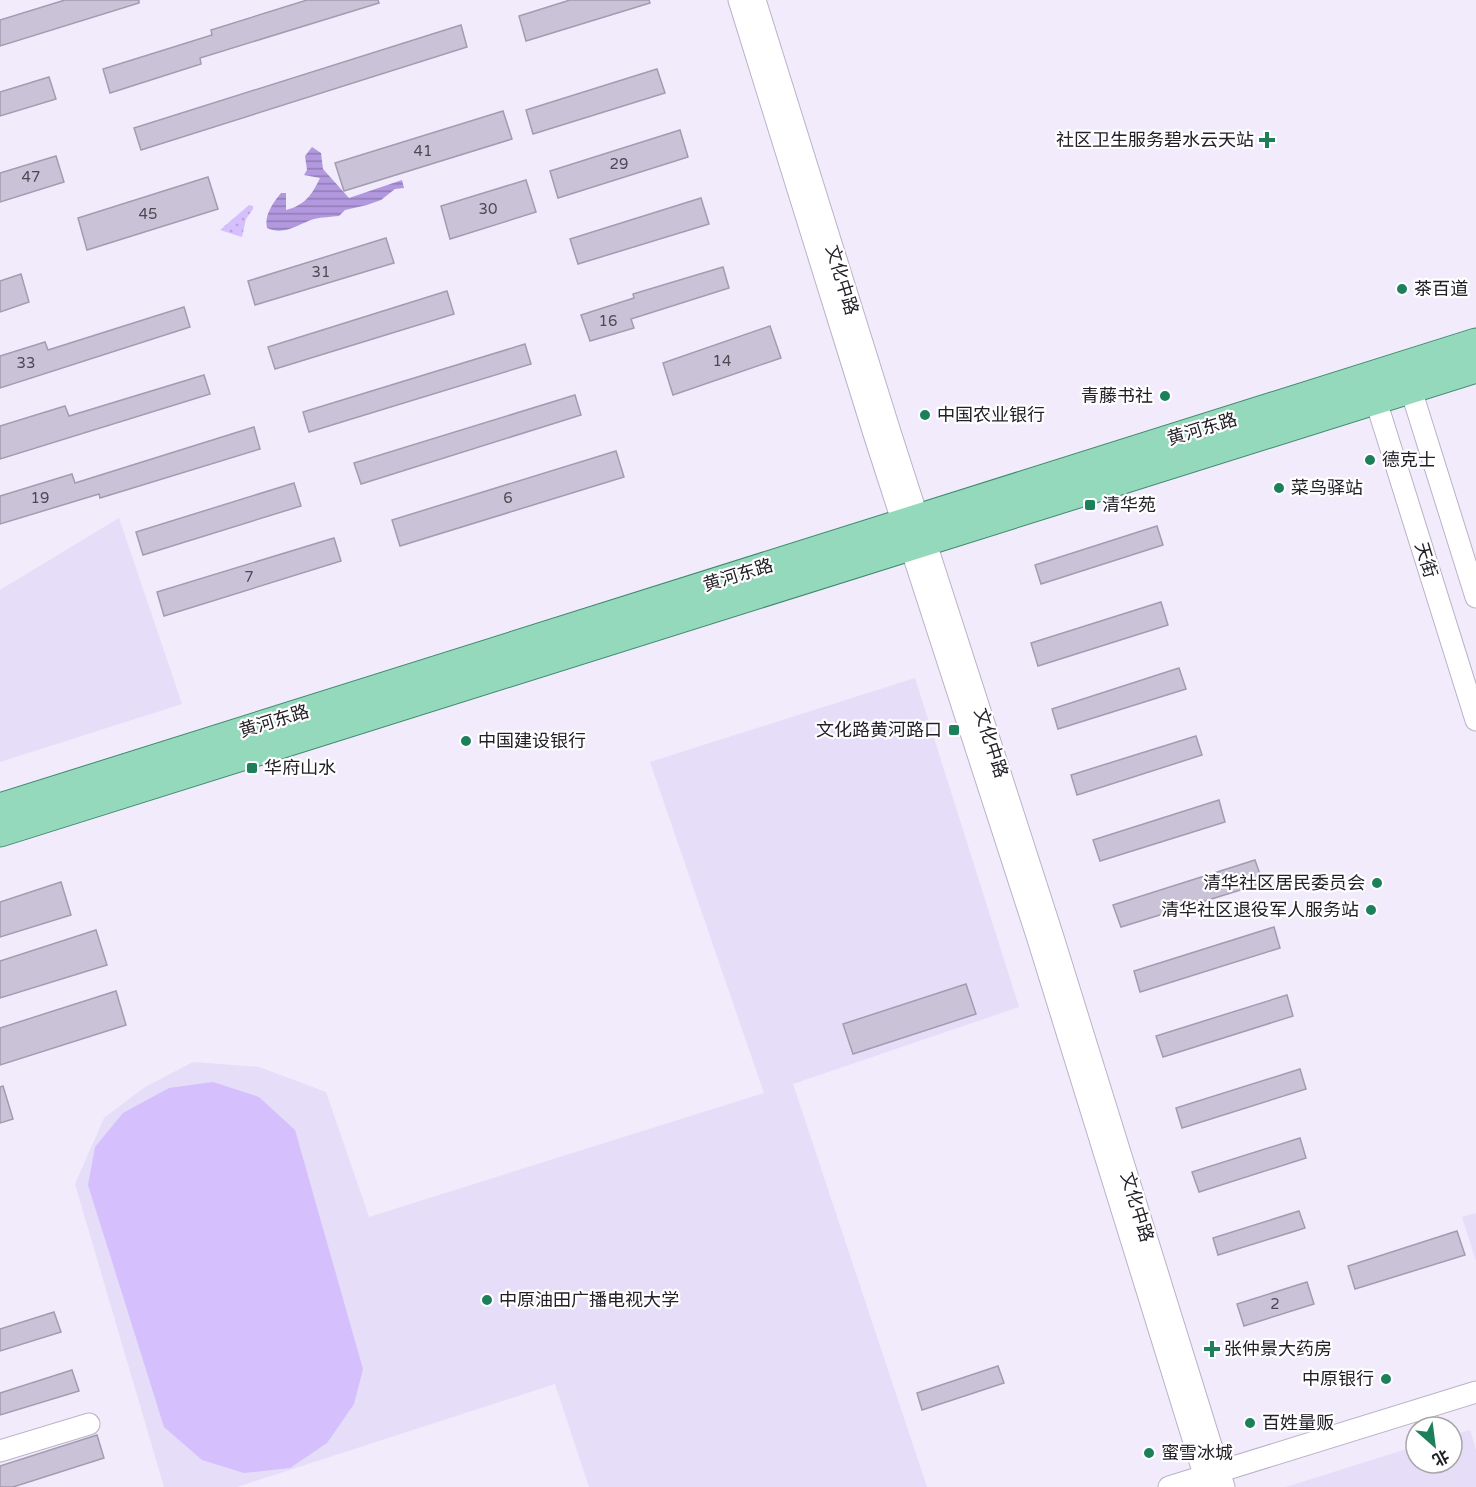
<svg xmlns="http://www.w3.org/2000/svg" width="1476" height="1487" viewBox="0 0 1476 1487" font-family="'Varela Round','Noto Sans SC',sans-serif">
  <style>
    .built { fill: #e6ddf9 }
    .grass { fill: url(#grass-dots) }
    .garden { fill: #d5bffd }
    .water { fill: url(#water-rules) }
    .building { fill: #cac3d8; stroke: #a39cb0; stroke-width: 1.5 }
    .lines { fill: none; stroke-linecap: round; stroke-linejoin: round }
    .minor-casing { stroke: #bab3c8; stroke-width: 23 }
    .major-casing { stroke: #3e886c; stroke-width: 29 }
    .minor { stroke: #fff; stroke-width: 21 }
    .major { stroke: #94d9bc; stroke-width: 27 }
    .poi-dot { fill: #1c815b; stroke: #fff; stroke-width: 2 }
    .labels { text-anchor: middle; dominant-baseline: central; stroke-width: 4.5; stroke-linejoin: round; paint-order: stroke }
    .number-label { font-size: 15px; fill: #4d4954 }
    .poi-label { font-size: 18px; fill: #232028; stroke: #fff; text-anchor: start }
    .street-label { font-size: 18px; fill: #232028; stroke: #fff }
  </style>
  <defs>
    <pattern id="grass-dots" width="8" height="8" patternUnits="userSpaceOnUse" patternTransform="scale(1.5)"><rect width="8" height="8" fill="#d5bffd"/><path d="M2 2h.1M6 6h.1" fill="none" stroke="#b7a4d9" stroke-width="1.8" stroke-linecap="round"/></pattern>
    <pattern id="water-rules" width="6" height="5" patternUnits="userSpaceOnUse" patternTransform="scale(1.5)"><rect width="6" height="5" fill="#b298df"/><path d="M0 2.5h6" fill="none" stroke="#907cb5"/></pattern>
  </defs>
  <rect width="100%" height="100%" fill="#f1ebfc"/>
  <g class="built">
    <polygon points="119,518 182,704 0,762 0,590"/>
    <polygon points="915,678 1019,1007 793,1084 927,1487 589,1487 555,1384 237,1487 164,1487 75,1184 104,1118 145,1087 193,1062 259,1067 326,1092 369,1217 764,1093 650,762"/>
    <polygon points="1476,1213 1476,1261 1462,1217"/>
    <polygon points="1470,1430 1476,1450 1476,1487 1286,1487 1416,1446 1416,1463 1452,1463 1452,1435"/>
  </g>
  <polygon class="grass" points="249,205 253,206 253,209 246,219 242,237 220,230"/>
  <polygon class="garden" points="213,1082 259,1097 295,1130 363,1369 354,1404 327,1443 290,1468 244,1473 202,1460 164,1427 88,1185 95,1147 123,1113 169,1088"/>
  <path class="water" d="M312,147L321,153L323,169L349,198L402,180L404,188L395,189L381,200L367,205L345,210L339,216C331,217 322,217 314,219C298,224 285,236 267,228C264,215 273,203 281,193H286V210C305,205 312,195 320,178L304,175L307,170L305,156Z"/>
  <g class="building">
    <polygon points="65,0 139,0 139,3 0,46 0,20"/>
    <polygon points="307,0 378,0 379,3 200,58 201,64 110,93 103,69 212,35 211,30"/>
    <polygon points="570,0 649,0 650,3 526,41 519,16"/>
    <polygon points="461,25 467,47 141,150 134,128"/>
    <polygon points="657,69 665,93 533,134 526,110"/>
    <polygon points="49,77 56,99 0,116 0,92"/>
    <polygon points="503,111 512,139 344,191 335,163"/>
    <polygon points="680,130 688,157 558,198 550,171"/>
    <polygon points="56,156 64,182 0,202 0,173"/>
    <polygon points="208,177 218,209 87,250 78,218"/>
    <polygon points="526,180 536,212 450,239 441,206"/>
    <polygon points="701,198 709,224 578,264 570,239"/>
    <polygon points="386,238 394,263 255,305 248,281"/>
    <polygon points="723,267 729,288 631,319 634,328 590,341 581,315 634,298 633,294"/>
    <polygon points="21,274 29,302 0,312 0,281"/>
    <polygon points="447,291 454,314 275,369 268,347"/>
    <polygon points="184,307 190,327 0,388 0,356 45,342 48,350"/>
    <polygon points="770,326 781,358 673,395 663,363"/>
    <polygon points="525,344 531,364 309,432 303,412"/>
    <polygon points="204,375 210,394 0,459 0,426 65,406 69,416"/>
    <polygon points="575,395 581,415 361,484 354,463"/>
    <polygon points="254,427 260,449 100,498 99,494 0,524 0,496 72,474 75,483"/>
    <polygon points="616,451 624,477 400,546 392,520"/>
    <polygon points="294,483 301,506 143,555 136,532"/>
    <polygon points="1157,526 1163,545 1041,584 1035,565"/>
    <polygon points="334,538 341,561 164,616 157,592"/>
    <polygon points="1161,602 1168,625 1038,666 1031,643"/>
    <polygon points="1179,668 1186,689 1058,729 1052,709"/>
    <polygon points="1196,736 1202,755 1077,795 1071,775"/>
    <polygon points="1219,800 1225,822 1100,861 1093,840"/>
    <polygon points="1255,860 1263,883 1121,927 1113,905"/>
    <polygon points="61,882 71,915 0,937 0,902"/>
    <polygon points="1274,927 1280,948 1140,992 1134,971"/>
    <polygon points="96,930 107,965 0,998 0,961"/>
    <polygon points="966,984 976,1014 853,1054 843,1024"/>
    <polygon points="116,991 126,1025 0,1065 0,1028"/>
    <polygon points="1287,995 1293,1016 1163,1057 1156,1036"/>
    <polygon points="1300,1069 1306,1089 1182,1128 1176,1108"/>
    <polygon points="3,1086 13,1119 0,1123 0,1087"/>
    <polygon points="1300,1138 1306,1158 1199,1192 1192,1172"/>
    <polygon points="1299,1211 1305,1228 1218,1255 1213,1238"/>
    <polygon points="1457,1231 1465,1255 1355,1289 1348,1266"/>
    <polygon points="1307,1282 1314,1304 1244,1326 1237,1304"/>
    <polygon points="54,1312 61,1332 0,1351 0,1329"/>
    <polygon points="998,1366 1004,1383 922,1410 917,1393"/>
    <polygon points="72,1370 79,1391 0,1415 0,1393"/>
    <polygon points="97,1435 104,1458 13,1487 0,1487 0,1466"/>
  </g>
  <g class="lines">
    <defs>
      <g id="minor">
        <polyline points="739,0 875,437 1038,939 1208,1487"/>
        <polyline points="755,0 890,432 1052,934 1224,1487"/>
        <polyline points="1411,390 1476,597"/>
        <polyline points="1376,401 1476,720"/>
        <polyline points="0,1451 89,1424"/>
        <polyline points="1169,1487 1476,1392"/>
      </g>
      <g id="major">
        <polyline points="0,807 1476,342"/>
        <polyline points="0,833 1476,369"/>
      </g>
    </defs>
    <use href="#minor" class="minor-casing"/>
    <use href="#major" class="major-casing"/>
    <use href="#minor" class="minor"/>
    <use href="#major" class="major"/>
  </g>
  <g class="poi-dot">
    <path d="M1264 131h6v6h6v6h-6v6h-6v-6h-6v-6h6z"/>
    <circle cx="1402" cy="289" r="6"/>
    <circle cx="1165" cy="396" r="6"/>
    <circle cx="925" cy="415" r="6"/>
    <circle cx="1370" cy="460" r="6"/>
    <circle cx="1279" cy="488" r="6"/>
    <rect x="1084" y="499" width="12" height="12" rx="3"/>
    <rect x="948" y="724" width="12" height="12" rx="3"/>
    <circle cx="466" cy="741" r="6"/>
    <rect x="246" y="762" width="12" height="12" rx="3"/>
    <circle cx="1377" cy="883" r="6"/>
    <circle cx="1371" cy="910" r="6"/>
    <circle cx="487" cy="1300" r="6"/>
    <path d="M1209 1340h6v6h6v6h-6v6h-6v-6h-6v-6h6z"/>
    <circle cx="1386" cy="1379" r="6"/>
    <circle cx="1250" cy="1423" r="6"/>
    <circle cx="1149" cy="1453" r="6"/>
  </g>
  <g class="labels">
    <g class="number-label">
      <text x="423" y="151">41</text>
      <text x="619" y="164">29</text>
      <text x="31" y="177">47</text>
      <text x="488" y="209">30</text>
      <text x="148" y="214">45</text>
      <text x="321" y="272">31</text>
      <text x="608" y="321">16</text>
      <text x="722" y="361">14</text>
      <text x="26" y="363">33</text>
      <text x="40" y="498">19</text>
      <text x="508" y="498">6</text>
      <text x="249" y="577">7</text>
      <text x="1275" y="1304">2</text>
    </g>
    <g class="poi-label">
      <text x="1254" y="140" text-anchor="end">社区卫生服务碧水云天站</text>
      <text x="1414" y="289">茶百道</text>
      <text x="1153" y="396" text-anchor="end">青藤书社</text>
      <text x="937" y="415">中国农业银行</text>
      <text x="1382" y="460">德克士</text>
      <text x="1291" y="488">菜鸟驿站</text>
      <text x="1102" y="505">清华苑</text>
      <text x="942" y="730" text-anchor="end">文化路黄河路口</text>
      <text x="478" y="741">中国建设银行</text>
      <text x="264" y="768">华府山水</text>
      <text x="1365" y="883" text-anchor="end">清华社区居民委员会</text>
      <text x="1359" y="910" text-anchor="end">清华社区退役军人服务站</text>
      <text x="499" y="1300">中原油田广播电视大学</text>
      <text x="1224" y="1349">张仲景大药房</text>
      <text x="1374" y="1379" text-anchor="end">中原银行</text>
      <text x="1262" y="1423">百姓量贩</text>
      <text x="1161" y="1453">蜜雪冰城</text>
    </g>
    <g class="street-label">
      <text transform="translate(842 280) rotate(73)">文化中路</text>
      <text transform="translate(1202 429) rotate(-17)">黄河东路</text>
      <text transform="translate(1426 560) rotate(73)">天街</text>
      <text transform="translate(738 575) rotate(-17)">黄河东路</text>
      <text transform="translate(274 721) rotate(-17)">黄河东路</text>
      <text transform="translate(991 743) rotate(72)">文化中路</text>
      <text transform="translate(1137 1207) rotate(73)">文化中路</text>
    </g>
  </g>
  <g transform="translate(1434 1445) rotate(152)"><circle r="28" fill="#ffffff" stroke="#a7a6a9" stroke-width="1.5"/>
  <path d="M0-4.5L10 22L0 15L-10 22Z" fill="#1c815b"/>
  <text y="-9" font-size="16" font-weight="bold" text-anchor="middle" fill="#232028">北</text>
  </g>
</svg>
